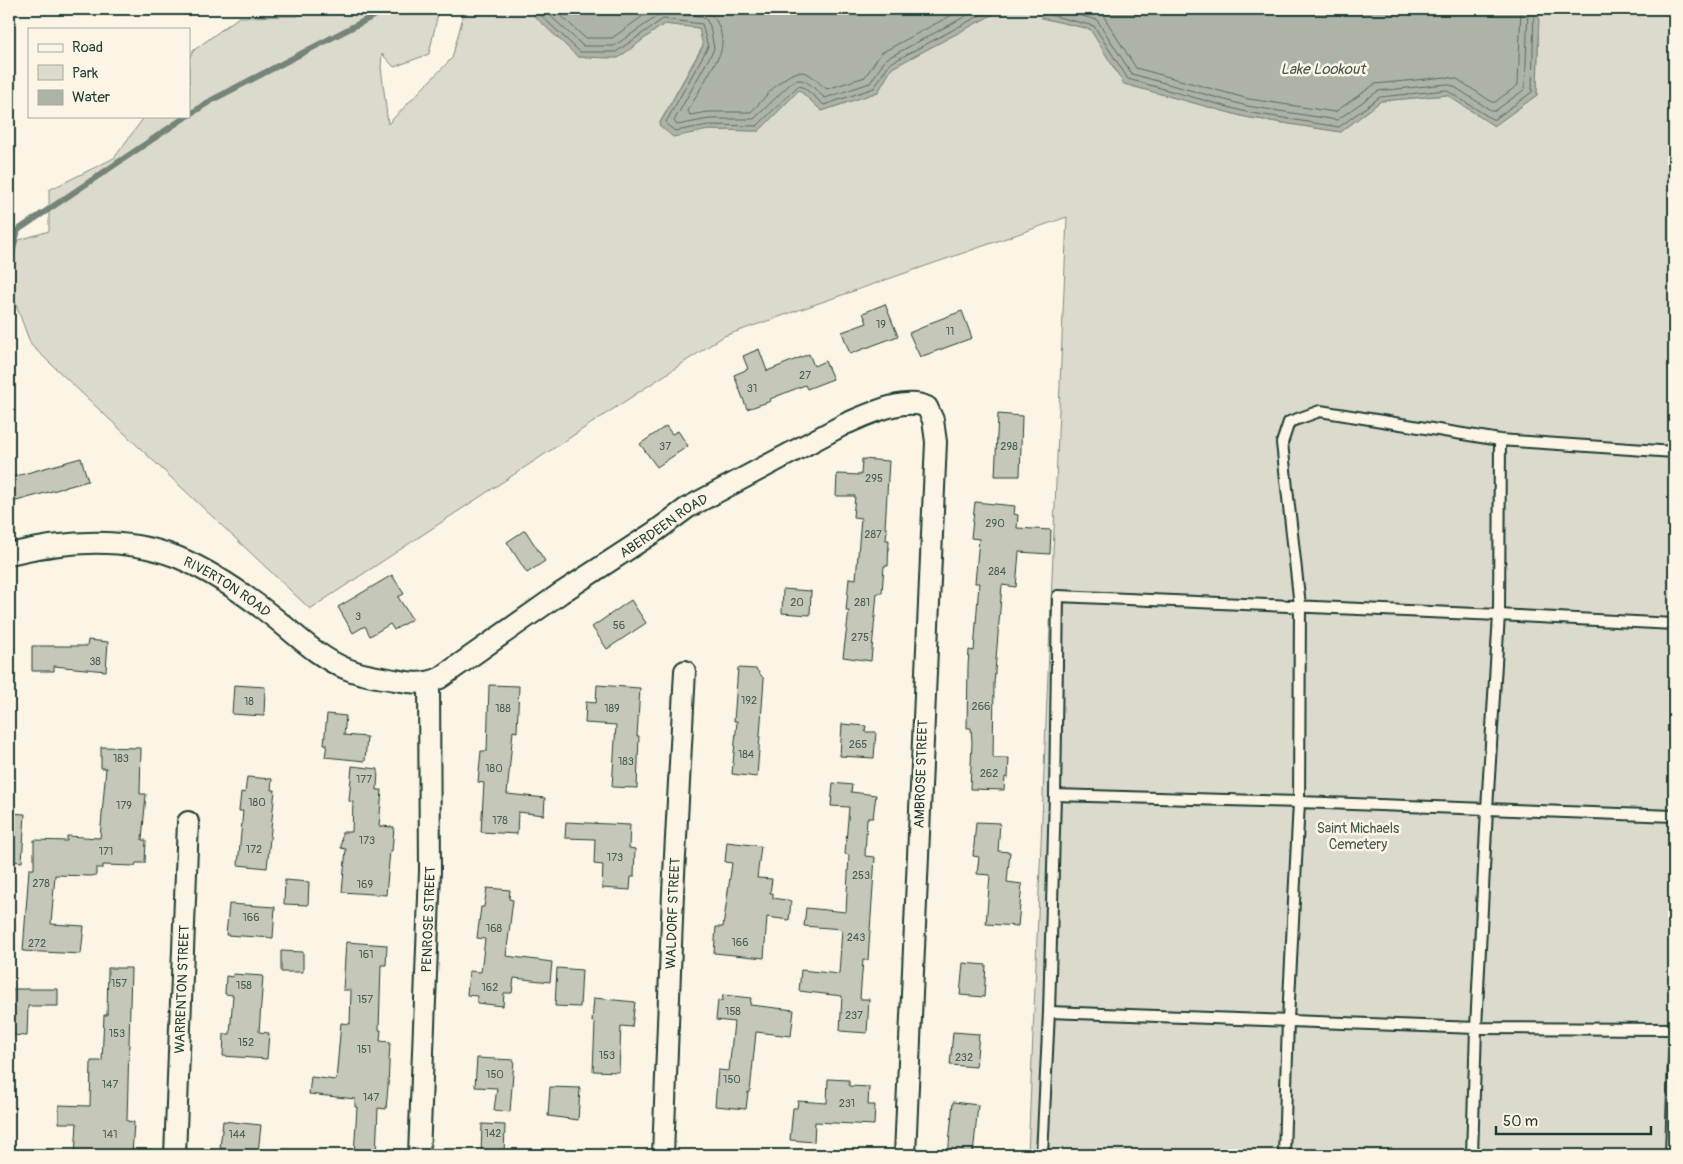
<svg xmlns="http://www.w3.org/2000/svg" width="1683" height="1164" viewBox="0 0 1683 1164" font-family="Pangolin,sans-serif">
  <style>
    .green { fill: #dcdacc; stroke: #7e8c80 }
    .water { fill: #aeb3a7; stroke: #758479 }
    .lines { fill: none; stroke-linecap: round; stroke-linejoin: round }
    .shore { stroke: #586c62; stroke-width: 1 }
    .stream { stroke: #758479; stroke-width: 6 }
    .building { fill: #c5c7b9; stroke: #1f3d34 }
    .lane-casing { stroke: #1f3d34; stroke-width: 14 }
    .street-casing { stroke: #1f3d34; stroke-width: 24 }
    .lane { stroke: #fcf5e5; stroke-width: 10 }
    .street { stroke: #fcf5e5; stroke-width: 20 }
    .labels { text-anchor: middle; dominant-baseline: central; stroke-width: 5; stroke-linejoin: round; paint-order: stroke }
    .number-label { font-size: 11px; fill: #486055 }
    .street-label { font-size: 14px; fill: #1f3d34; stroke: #fcf5e5 }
    .park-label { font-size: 14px; fill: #455c52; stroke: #fcf5e5 }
    .water-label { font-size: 15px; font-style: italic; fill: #435a51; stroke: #fcf5e5 }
  </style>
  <rect width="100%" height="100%" fill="#fcf5e5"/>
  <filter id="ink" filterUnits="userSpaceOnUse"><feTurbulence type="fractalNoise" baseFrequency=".02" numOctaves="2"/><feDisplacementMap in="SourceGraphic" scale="10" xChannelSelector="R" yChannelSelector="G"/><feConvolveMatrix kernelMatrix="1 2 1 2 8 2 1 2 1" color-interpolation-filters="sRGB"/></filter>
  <g filter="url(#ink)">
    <polygon class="green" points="309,9 439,9 429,54 394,67 382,54 381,67 388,124 452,58 465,9 527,9 578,57 618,58 664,24 699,28 703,45 659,124 709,130 759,131 799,90 822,111 878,92 892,68 1003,9 1045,9 1042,18 1090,29 1124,84 1245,117 1341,132 1381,101 1447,95 1494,126 1537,95 1539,9 1667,9 1674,36 1674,1155 1028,1155 1067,217 724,336 310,609 31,345 9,286 9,243 49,231 49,190 114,158 145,116 189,116 189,58 194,50 239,17 297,16"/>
    <g class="water">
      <polygon points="527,9 1003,9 892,68 878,92 822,111 799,90 759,131 709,130 673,137 659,125 703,46 699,28 664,24 618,58 578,57"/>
      <polygon points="1045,9 1539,9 1537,95 1494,126 1447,95 1381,101 1341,132 1245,117 1124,84 1090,29 1041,18"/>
    </g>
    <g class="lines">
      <g class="shore">
        <polyline points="534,9 580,52 616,52 663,19 702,24 708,47 666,122 667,125 675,131 709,125 757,126 798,86 803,87 824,105 874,88 889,64 992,9"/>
        <path d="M543,9L583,46H614L662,13L700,16L706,19L710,26L714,49L674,121L677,125L709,119H754L791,83C805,73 814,90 825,98L870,83L886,59L979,9"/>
        <polyline points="554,9 585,38 612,38 653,9"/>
        <path d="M700,9C718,12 726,38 720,54L688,111L690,115L708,112H751C764,100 787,66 806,73C814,76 820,85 827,89L865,77L881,53L963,9"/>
        <polyline points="1049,9 1050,15 1094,26 1128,79 1246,112 1339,127 1380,97 1446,90 1492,119 1495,119 1532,92 1534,9"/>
        <polyline points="1056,9 1097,20 1132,74 1247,106 1337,120 1378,91 1446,84 1453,86 1492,111 1495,111 1525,89 1528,9"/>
        <polyline points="1085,9 1097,12 1104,17 1136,68 1249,99 1335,112 1375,84 1446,77 1457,79 1492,102 1495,102 1518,85 1521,9"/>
      </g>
      <g class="stream">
        <polyline points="189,115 212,100 387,9"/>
        <polyline points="9,265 18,230 187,116"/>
      </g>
    </g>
    <g class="building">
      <polygon points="885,304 898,336 850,354 842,332 867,323 863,313"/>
      <polygon points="962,311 972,338 920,357 909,333 928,325 927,324"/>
      <polygon points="759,349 767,371 809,354 814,366 825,361 833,379 807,389 805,385 770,399 771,401 747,409 734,375 748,369 743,356"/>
      <polygon points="998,414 1022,416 1020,476 995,476"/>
      <polygon points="666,426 672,434 678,431 688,446 657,467 640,444"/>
      <polygon points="81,458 88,481 13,502 9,487 9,478"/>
      <polygon points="862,459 889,461 885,528 887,528 886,540 889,540 888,566 884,566 882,593 877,593 871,661 843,657 849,611 846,611 849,578 856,579 861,518 853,517 855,496 836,496 837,474 861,475"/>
      <polygon points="975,502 1015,506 1014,514 1018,515 1017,528 1051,530 1050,554 1019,552 1016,587 1002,585 994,684 993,758 1009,758 1008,778 1005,777 1004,790 970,789 972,742 971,728 967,728 968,667 969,650 974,651 979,583 975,583 979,539 971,538"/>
      <polygon points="525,530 545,561 527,573 507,542"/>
      <polygon points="392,575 404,594 398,597 412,619 394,630 390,624 370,636 365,626 353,633 338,607"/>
      <polygon points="783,589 811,591 810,615 782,613"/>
      <polygon points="631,600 646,623 607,649 592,627"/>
      <polygon points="88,640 108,642 106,671 54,666 54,671 32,671 32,646 87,646"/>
      <polygon points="738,668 756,669 764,679 757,777 732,774 737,721 734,721"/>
      <polygon points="234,685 265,687 264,716 232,714"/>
      <polygon points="489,685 519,686 517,732 513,731 507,794 545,798 544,815 518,812 517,834 481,832 484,783 478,782 481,751 487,751"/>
      <polygon points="597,685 640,688 637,736 639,736 637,788 612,787 616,725 585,723 586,702 596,703"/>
      <polygon points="327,714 346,716 344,735 367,737 365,761 325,757 327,744 324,744"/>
      <polygon points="842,724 866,726 865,732 876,732 874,758 840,756"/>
      <polygon points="101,747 141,748 140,794 146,794 142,840 146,840 145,863 136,863 135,866 103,865 103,868 96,868 96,875 91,876 55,875 51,924 84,926 81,954 23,951 29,869 34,869 34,840 67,841 67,836 100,838 106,768 101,768"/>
      <polygon points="352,766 378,769 377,790 382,790 379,826 394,827 392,851 390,851 386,895 342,892 346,849 341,848 342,832 352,832 353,802 349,801"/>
      <polygon points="247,777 272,779 271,790 275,790 267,868 238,865 243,811 239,811 241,792 245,793"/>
      <polygon points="833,783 852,785 851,792 876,795 873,818 867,818 865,856 875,857 868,960 863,960 860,999 869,999 867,1033 840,1031 842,996 799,991 801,970 839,974 842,929 804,926 806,908 846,912 849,855 845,854 849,807 831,806"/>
      <polygon points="9,813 25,814 22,862 9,861"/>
      <polygon points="566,822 630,825 629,848 635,849 634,877 631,877 630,890 602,888 603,865 594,864 595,839 565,838"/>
      <polygon points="976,822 1000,823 998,851 1010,852 1007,882 1022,884 1018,926 986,924 990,875 977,874 979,857 973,856"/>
      <polygon points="727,842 761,846 757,878 772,879 770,893 773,893 773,898 791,901 789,920 767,917 764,958 714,953 716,927 723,927 732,863 725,862"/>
      <polygon points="285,880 309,882 308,905 284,904"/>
      <polygon points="487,888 510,890 509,899 513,900 506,956 552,962 550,982 514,978 512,993 504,993 503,1006 477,1003 477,996 467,995 469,971 481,972 485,939 477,938 481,907 484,907"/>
      <polygon points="229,904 275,907 273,938 226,935"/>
      <polygon points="346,942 387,945 386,965 381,965 379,1030 381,1030 380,1041 390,1042 388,1087 386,1109 378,1108 376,1155 354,1155 357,1107 355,1107 355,1099 309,1094 311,1077 336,1080 341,1023 350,1024 351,990 343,990"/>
      <polygon points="281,951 303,952 303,972 281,972"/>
      <polygon points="963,963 986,965 984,997 960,995"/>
      <polygon points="108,968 131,968 127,1121 134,1122 132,1155 75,1155 77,1123 59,1123 59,1105 90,1106 91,1061 102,1061 104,1015 107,1015"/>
      <polygon points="557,968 582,970 580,1007 555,1006"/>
      <polygon points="233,974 263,976 259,1032 269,1033 267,1059 223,1056 224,1034 230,1034 233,995 225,994 226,976 233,977"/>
      <polygon points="9,989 58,989 58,1006 28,1006 27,1036 9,1035"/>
      <polygon points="723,995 751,998 750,1005 794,1010 791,1036 756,1032 750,1092 748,1092 746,1109 715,1106 718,1070 729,1071 734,1022 716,1020 718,1000 722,1001"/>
      <polygon points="594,998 635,1002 632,1027 621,1026 619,1072 593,1071 595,1023 592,1022"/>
      <polygon points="953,1032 979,1034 976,1067 950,1065"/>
      <polygon points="477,1058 514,1060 510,1112 494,1110 497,1088 475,1087"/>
      <polygon points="828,1079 849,1080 849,1086 869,1087 868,1105 875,1105 874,1125 815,1122 814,1142 790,1140 793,1108 797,1108 798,1101 827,1103"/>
      <polygon points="550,1087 580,1088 578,1120 548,1116"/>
      <polygon points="953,1102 978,1105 973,1155 948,1155"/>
      <polygon points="223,1121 261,1125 258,1153 220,1148"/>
      <polygon points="482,1124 505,1125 504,1155 481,1155"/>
    </g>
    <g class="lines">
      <defs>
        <g id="lane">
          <polyline points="1500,440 1320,411 1289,422 1282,443 1300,606 1299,802 1055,795 1058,596 1499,615 1500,440 1674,452"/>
          <polyline points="1674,816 1487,809 1476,1028 1674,1029"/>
          <polyline points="1049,1012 1476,1028 1472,1155"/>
          <polyline points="1042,1155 1049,1012 1055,795"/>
          <polyline points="1284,1155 1288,1020 1299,802 1487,809 1499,615 1674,624"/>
          <polyline points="1671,1155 1674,1058"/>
        </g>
        <g id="street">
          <path id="s1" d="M9,554C63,541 124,536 177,557C213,572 246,595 276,619C298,637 321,659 347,669C363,676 379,677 395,680C412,683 424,685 440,678L561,593L656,531L687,508L845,424C867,415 904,396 927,407L933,420L936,442L905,1155"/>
          <path id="s2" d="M175,1155L188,822"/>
          <path id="s3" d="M419,1155L430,871L429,682"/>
          <path id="s4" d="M663,1155L673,893L685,671"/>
        </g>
      </defs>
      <use href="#lane" class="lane-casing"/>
      <use href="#street" class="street-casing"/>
      <use href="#lane" class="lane"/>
      <use href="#street" class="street"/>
    </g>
  </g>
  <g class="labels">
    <g class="number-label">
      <text x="881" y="324">19</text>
      <text x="950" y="331">11</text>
      <text x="805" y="375">27</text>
      <text x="752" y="388">31</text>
      <text x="665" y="446">37</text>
      <text x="1009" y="446">298</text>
      <text x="874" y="478">295</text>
      <text x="995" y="523">290</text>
      <text x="873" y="534">287</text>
      <text x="997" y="571">284</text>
      <text x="797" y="602">20</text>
      <text x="862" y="602">281</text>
      <text x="358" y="616">3</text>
      <text x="619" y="625">56</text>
      <text x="860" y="637">275</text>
      <text x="95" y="661">38</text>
      <text x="749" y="700">192</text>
      <text x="249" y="701">18</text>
      <text x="981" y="706">266</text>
      <text x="503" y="708">188</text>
      <text x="612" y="708">189</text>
      <text x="858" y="744">265</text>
      <text x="746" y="754">184</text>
      <text x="121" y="758">183</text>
      <text x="626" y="761">183</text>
      <text x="494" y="768">180</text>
      <text x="989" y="773">262</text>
      <text x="364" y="779">177</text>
      <text x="257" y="802">180</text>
      <text x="124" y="805">179</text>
      <text x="500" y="820">178</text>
      <text x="367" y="840">173</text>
      <text x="254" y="849">172</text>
      <text x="106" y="851">171</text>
      <text x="615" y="857">173</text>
      <text x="861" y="875">253</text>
      <text x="41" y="883">278</text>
      <text x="365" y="884">169</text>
      <text x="251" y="917">166</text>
      <text x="494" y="928">168</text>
      <text x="856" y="937">243</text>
      <text x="740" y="942">166</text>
      <text x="37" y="943">272</text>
      <text x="366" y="954">161</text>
      <text x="119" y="983">157</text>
      <text x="244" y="985">158</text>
      <text x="490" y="987">162</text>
      <text x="365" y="999">157</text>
      <text x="733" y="1011">158</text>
      <text x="854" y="1015">237</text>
      <text x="117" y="1033">153</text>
      <text x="246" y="1042">152</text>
      <text x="364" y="1049">151</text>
      <text x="607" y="1055">153</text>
      <text x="964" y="1057">232</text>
      <text x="495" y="1074">150</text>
      <text x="732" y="1079">150</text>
      <text x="110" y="1084">147</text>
      <text x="371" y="1097">147</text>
      <text x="847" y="1103">231</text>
      <text x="493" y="1133">142</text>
      <text x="110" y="1134">141</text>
      <text x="237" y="1134">144</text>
    </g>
    <g class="street-label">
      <text stroke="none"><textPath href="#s1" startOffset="741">ABERDEEN ROAD</textPath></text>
      <text stroke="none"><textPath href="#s1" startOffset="229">RIVERTON ROAD</textPath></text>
      <text transform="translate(921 774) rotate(-88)">AMBROSE STREET</text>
      <text stroke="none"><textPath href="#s4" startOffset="242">WALDORF STREET</textPath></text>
      <text stroke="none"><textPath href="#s3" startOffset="236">PENROSE STREET</textPath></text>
      <text stroke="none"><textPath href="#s2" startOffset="166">WARRENTON STREET</textPath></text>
    </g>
    <g class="park-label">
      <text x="1358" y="828">Saint Michaels<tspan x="1358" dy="16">Cemetery</tspan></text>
    </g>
    <g class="water-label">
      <text x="1323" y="69">Lake Lookout</text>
    </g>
  </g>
  <rect width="1683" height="1164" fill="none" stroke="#fcf5e5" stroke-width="30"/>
  <rect x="15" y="15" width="1653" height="1134" fill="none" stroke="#1f3d34" stroke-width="2" filter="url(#ink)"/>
  <rect x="28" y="28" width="162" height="90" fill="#fcf5e5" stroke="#a4ab9e"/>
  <rect x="38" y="44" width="25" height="8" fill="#fcf5e5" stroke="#a4ab9e"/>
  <text x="72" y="52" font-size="15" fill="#1f3d34">Road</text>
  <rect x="38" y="65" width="25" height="15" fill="#dcdacc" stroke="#a4ab9e"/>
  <text x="72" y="78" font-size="15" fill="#1f3d34">Park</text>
  <rect x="38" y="90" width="25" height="15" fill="#aeb3a7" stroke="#a4ab9e"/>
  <text x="72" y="102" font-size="15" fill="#1f3d34">Water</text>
  <path d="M1496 1126v8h155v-8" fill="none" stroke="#1f3d34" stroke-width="2.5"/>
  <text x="1503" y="1126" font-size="15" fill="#1f3d34" stroke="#fcf5e5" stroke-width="4" paint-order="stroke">50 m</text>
</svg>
